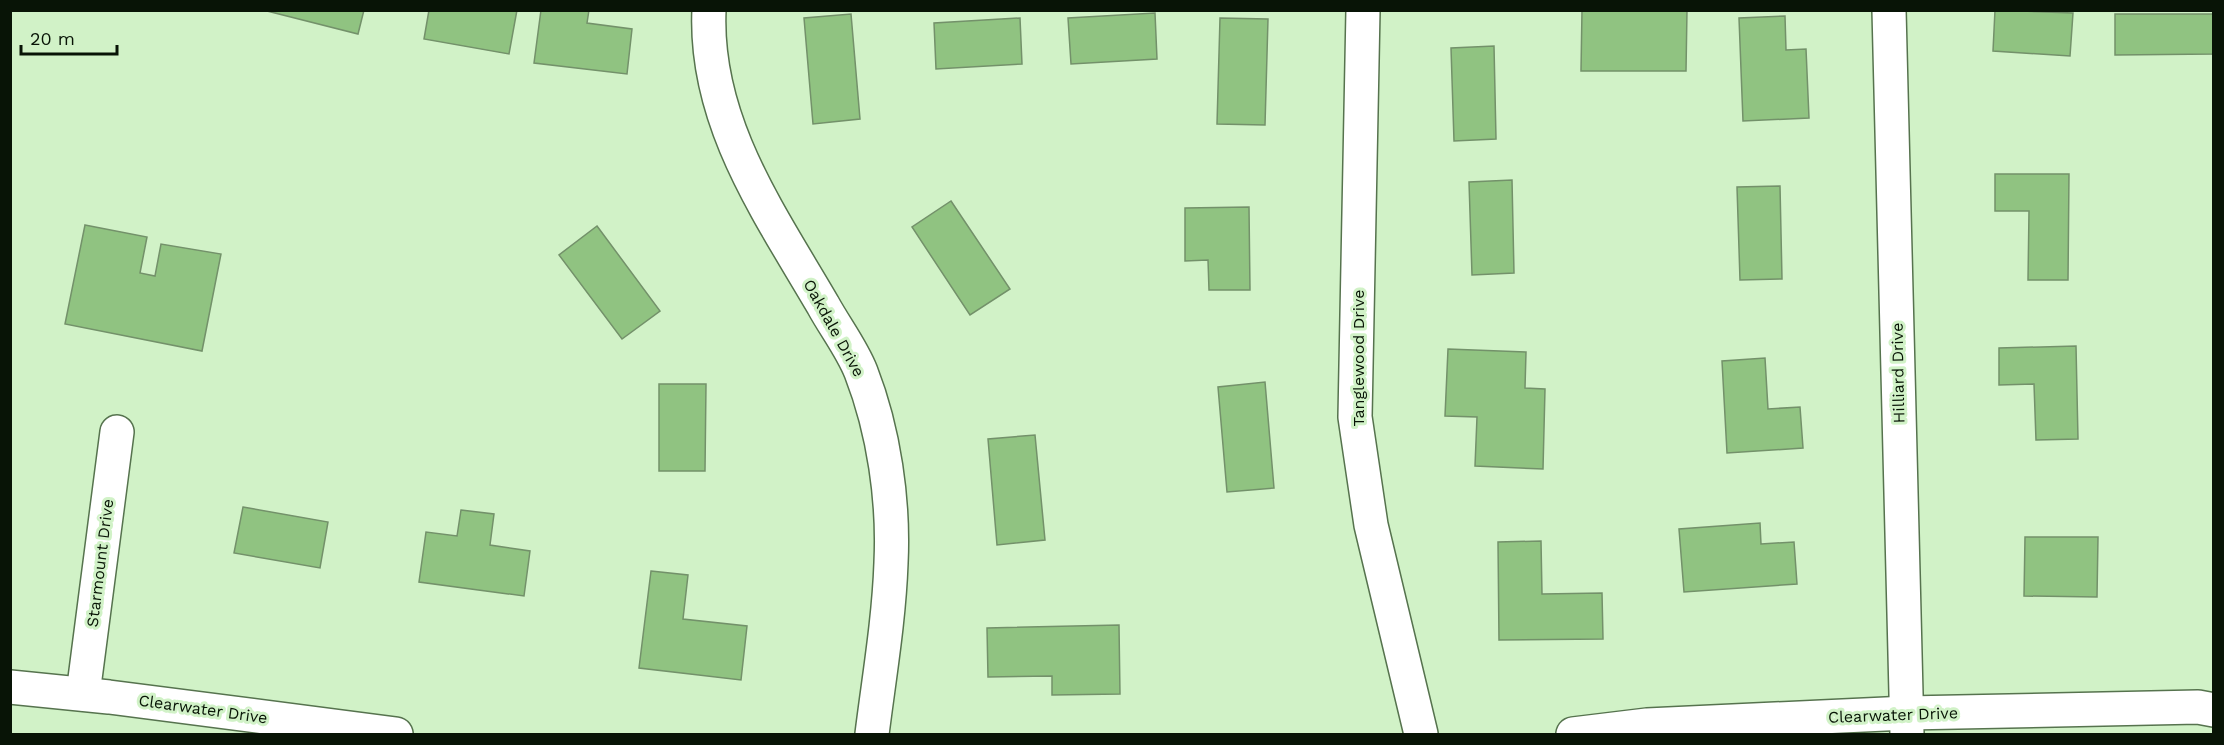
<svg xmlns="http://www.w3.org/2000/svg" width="2224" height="745" viewBox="0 0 2224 745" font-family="'Work Sans',sans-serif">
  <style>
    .building { fill: #90c381; stroke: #73916a; stroke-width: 1.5 }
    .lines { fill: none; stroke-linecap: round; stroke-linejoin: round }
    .minor-casing { stroke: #56734e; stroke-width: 36 }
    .minor { stroke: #fff; stroke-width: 33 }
    .labels { text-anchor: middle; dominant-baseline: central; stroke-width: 6; stroke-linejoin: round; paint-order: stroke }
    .street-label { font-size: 16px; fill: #081406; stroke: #d1f2c7 }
  </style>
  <rect width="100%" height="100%" fill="#d1f2c7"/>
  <g class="building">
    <polygon points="263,10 364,10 358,34"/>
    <polygon points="429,10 517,10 509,54 424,39"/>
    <polygon points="541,10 589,10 587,23 632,29 627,74 534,63"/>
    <polygon points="1582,10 1687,10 1686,71 1581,71"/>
    <polygon points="1995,10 2073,13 2070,56 1993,51"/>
    <polygon points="1155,13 1157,59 1071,64 1068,18"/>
    <polygon points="851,14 860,119 813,124 804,18"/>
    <polygon points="2115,14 2214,14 2214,54 2115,55"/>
    <polygon points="1785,16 1786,50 1806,49 1809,118 1743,121 1739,18"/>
    <polygon points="1020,18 1022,64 936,69 934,23"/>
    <polygon points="1220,18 1268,19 1265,125 1217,124"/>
    <polygon points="1494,46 1496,139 1454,141 1451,48"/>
    <polygon points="1995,174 2069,174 2068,280 2028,280 2029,211 1995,211"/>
    <polygon points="1512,180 1514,273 1472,275 1469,182"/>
    <polygon points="1780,186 1782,279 1740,280 1737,187"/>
    <polygon points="951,201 1010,289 970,315 912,227"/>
    <polygon points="1249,207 1250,290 1209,290 1208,260 1185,261 1185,208"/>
    <polygon points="85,225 147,237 140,273 155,276 161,244 221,254 202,351 65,324"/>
    <polygon points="597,226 660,311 622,339 559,255"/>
    <polygon points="2076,346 2078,439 2036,440 2034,384 1999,385 1999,348"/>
    <polygon points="1448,349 1526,352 1525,388 1545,389 1543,469 1475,466 1477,417 1445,416"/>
    <polygon points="1765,358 1768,409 1800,407 1803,448 1727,453 1722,361"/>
    <polygon points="1265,382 1274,488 1227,492 1218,387"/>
    <polygon points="659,384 706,384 705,471 659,471"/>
    <polygon points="1035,435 1045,540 997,545 988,439"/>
    <polygon points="243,507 328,522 320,568 234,553"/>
    <polygon points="461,510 494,514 490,545 530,551 524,596 419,582 426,532 457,536"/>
    <polygon points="1760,523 1761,544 1794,542 1797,584 1684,592 1679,529"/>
    <polygon points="2025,537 2098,537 2097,597 2024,596"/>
    <polygon points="1541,541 1542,594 1602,593 1603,639 1499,640 1498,542"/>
    <polygon points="651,571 688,575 683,619 747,626 741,680 639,668"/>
    <polygon points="1119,625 1120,694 1052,695 1052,676 988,677 987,628"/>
  </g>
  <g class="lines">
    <defs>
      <g id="minor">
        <path d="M709,10C704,122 770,214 823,305C835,327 852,349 861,372C884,431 894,501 891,563C889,620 879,678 872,734"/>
        <polyline points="1363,10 1355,417 1371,525 1421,734"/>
        <polyline points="1889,10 1907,734"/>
        <polyline points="10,687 109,697 396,734"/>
        <polyline points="83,694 117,432"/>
        <polyline points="1573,734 1647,725 1907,713 2198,707 2214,710"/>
      </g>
    </defs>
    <use href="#minor" class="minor-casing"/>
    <use href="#minor" class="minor"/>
  </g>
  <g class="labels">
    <g class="street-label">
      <text transform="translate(834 328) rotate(61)">Oakdale Drive</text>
      <text transform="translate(1358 358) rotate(-90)">Tanglewood Drive</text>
      <text transform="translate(1898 373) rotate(-91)">Hilliard Drive</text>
      <text transform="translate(100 563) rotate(-83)">Starmount Drive</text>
      <text transform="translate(203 709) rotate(8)">Clearwater Drive</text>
      <text transform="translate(1893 715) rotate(-2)">Clearwater Drive</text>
    </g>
  </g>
  <rect width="2224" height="745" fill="none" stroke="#081406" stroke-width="24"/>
  <path d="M21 45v9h96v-9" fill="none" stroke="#081406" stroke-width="3"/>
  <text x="30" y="45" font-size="18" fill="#081406" stroke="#d1f2c7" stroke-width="4.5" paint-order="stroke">20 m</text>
</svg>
